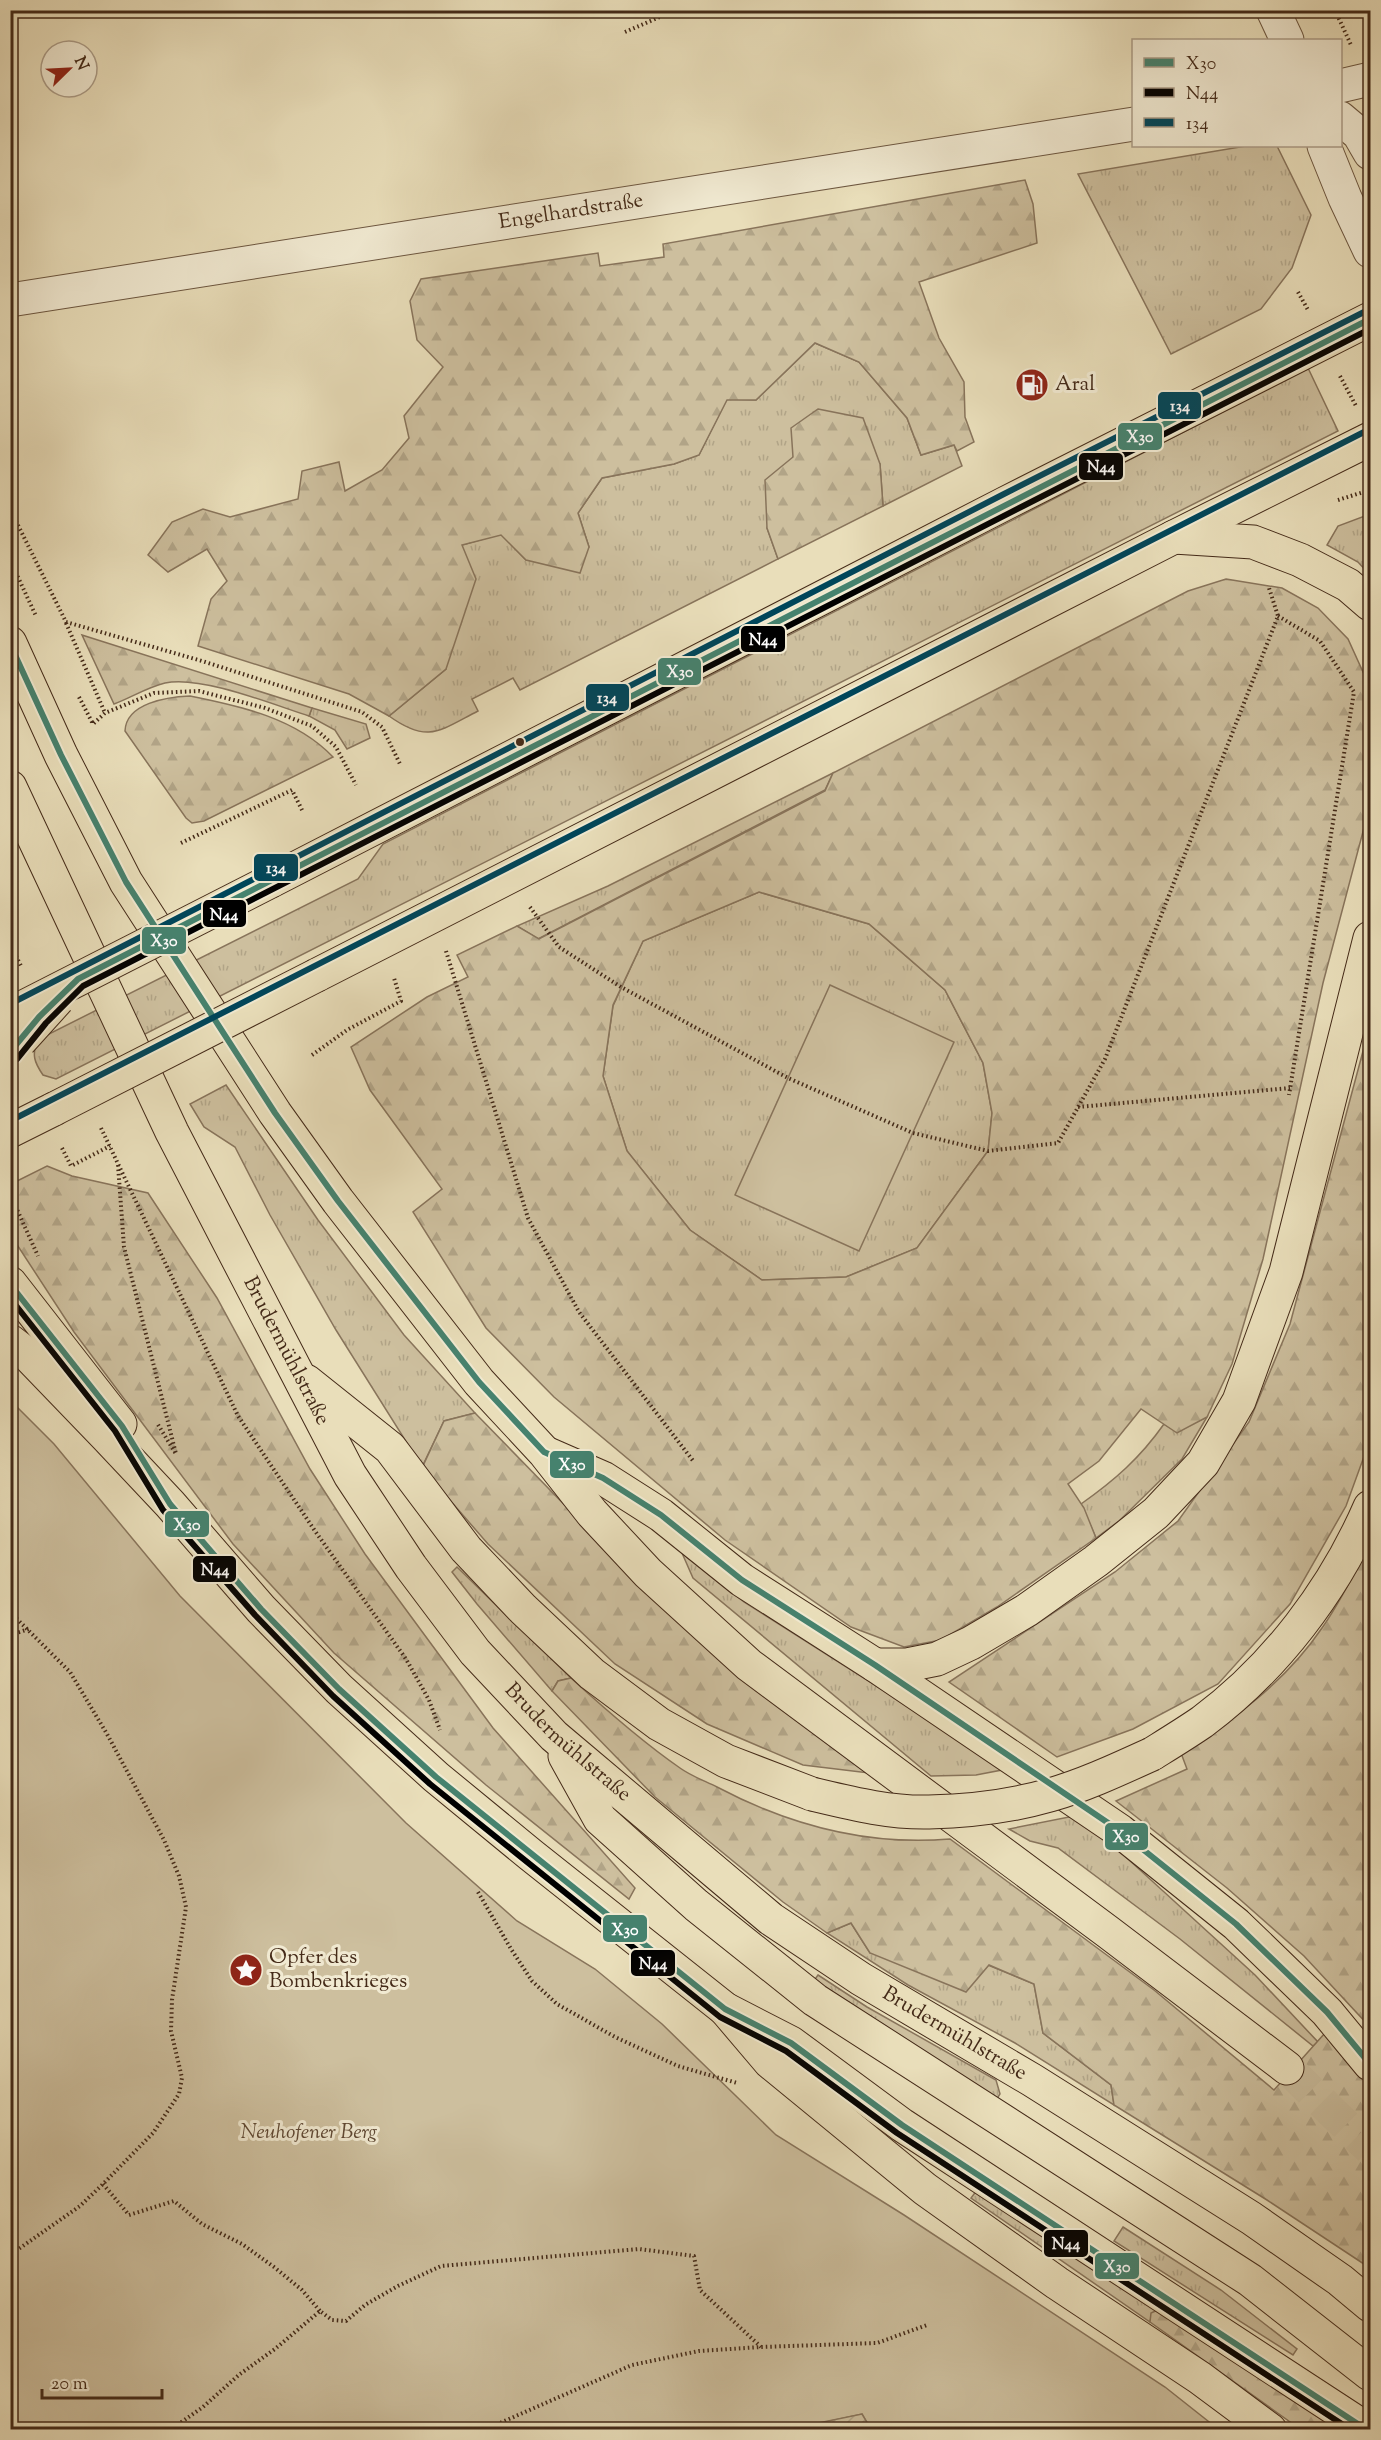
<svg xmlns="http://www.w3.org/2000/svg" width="1381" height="2440" viewBox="0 0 1381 2440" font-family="'Sorts Mill Goudy',serif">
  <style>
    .grass { fill: url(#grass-tufts); stroke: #88745b; stroke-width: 1.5 }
    .forest { fill: url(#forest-firs); stroke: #88745b; stroke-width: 1.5; fill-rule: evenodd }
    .park { fill: #cdbf9e; stroke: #88745b; stroke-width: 1.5 }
    .garden { fill: url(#garden-furrows); stroke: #88745b; stroke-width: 1.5 }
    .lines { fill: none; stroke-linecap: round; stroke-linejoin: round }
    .highway-tunnel { stroke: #c8ba9a; stroke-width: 33; stroke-dasharray: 33 16; stroke-linecap: butt }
    .minor-casing { stroke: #6d5740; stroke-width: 35 }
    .major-casing { stroke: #442a18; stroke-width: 35 }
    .highway-casing { stroke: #442a18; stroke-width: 35 }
    .path { stroke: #442a18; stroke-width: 4; stroke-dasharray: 1.5 3; stroke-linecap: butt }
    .minor { stroke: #f1ead2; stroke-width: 33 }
    .major { stroke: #e9deba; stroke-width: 33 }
    .highway { stroke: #e9deba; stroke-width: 33 }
    .major-bridge-casing { stroke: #442a18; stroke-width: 35; stroke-linecap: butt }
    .highway-bridge-casing { stroke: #442a18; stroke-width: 35; stroke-linecap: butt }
    .major-bridge { stroke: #e9deba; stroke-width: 33 }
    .highway-bridge { stroke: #e9deba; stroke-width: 33 }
    .bus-1-casing { stroke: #f1ead2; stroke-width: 10 }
    .bus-2-casing { stroke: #f1ead2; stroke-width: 10 }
    .bus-3-casing { stroke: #f1ead2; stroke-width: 10 }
    .bus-1 { stroke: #46826e; stroke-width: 6 }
    .bus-2 { stroke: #000; stroke-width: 6 }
    .bus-3 { stroke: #00465a; stroke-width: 6 }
    .bus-dot { fill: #442a18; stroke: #f1ead2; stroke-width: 2 }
    .labels { text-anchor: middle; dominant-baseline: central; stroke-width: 6; stroke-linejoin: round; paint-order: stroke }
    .street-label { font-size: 21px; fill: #442a18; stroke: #f1ead2 }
    .poi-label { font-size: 21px; fill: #442a18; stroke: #f1ead2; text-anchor: start }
    .park-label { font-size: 21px; font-style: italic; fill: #5f4833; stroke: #f1ead2 }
    .line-badge { stroke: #f1ead2; stroke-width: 2 }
    .badge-label { font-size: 16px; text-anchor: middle; font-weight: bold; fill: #fff }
  </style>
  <defs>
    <pattern id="grass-tufts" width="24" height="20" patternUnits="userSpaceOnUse" patternTransform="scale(1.5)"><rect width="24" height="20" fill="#cdbf9e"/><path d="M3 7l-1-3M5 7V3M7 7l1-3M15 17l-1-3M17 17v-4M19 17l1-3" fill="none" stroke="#b1a487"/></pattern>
    <pattern id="forest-firs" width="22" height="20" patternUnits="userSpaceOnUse" patternTransform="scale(1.5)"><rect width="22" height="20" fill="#cdbf9e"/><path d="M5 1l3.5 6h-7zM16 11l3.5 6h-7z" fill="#b1a487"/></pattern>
    <pattern id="garden-furrows" width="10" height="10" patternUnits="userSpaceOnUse" patternTransform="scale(1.5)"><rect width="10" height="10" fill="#cdbf9e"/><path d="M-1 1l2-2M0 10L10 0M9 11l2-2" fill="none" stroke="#b1a487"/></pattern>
  </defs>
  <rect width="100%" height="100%" fill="#e9deba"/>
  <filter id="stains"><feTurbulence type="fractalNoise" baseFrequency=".00333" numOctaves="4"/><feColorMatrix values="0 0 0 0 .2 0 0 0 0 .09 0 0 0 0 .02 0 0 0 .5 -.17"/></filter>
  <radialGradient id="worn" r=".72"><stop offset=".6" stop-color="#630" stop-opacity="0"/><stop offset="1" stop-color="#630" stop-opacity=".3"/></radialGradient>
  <g class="grass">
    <polygon points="1246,146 1277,146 1311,215 1292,268 1261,309 1171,354 1078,174"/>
    <path d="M815,343L859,362L907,418L921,455L954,445L962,466L883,506L880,464L793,457L767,528L778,559L520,690L513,678L472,699L478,711C439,731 428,744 389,716L446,669L462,545L501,534L526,560L589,547L578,513L602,478L674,464L699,455L727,399L756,400Z"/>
    <path d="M1308,368L1338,431L56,1079L43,1075C34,1062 32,1055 37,1040L358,879L383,844Z"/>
    <polygon points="1370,514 1370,575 1358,562 1327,545 1338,526"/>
    <polygon points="312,708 366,724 370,738 347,749 335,730 309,716"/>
    <polygon points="833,773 825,790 538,939 517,926 608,886"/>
    <polygon points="759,892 869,924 945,990 983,1063 992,1113 988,1151 917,1248 846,1277 762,1280 690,1230 627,1151 603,1076 613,1006 643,941"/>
    <polygon points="226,1085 318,1220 404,1335 475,1413 444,1421 422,1467 336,1330 270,1215 235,1147 204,1127 190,1104"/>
    <path d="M1207,1417L1182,1459L1119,1521L1096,1538L1081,1504C1115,1480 1140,1458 1164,1424L1177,1432Z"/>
    <polygon points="682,1553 744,1602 1007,1769 976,1775 931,1776 693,1578"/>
    <polygon points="457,1567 571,1678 558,1681 552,1691 477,1604 452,1572"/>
    <polygon points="1074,1816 1105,1838 1255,1975 1318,2042 1313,2046 1180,1939 1058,1848 1030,1841 1009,1829"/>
    <polygon points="851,1923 870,1953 988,1965 1034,1984 1043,2033 1111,2085 1114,2105 1015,2043 908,1985 827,1933"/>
    <polygon points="818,1975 867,2007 996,2080 1000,2094 992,2107 813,1982"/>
    <polygon points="977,2190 1162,2308 1152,2313 1150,2322 971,2198"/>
    <polygon points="1123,2227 1221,2290 1297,2349 1293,2355 1114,2241"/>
  </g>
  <g class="forest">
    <polygon points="1025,180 1033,204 1037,243 919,282 939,338 964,382 965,417 974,442 957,451 954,445 921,455 907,418 859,362 815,343 756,400 727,400 699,455 674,464 602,478 578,513 589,547 580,573 526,560 501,535 462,545 476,579 446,669 389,716 349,694 198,646 211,599 227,581 207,549 168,572 148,555 172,522 203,509 230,517 298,499 302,471 339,462 345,491 382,470 409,438 404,416 443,367 417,340 410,301 421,279 598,253 600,266 664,257 663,244"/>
    <polygon points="818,409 863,418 880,464 883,506 778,559 767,528 765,480 793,457 791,428"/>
    <path d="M1226,579L1282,588L1318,608L1348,639L1368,683L1370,694L1369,809L1323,983L1263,1259L1232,1364L1207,1417L1177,1433L1141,1409L1099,1461L1068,1484L1084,1508L1096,1538L997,1607L941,1640L904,1647L851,1627L725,1540L554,1397L486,1328L413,1212L442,1189L370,1090L351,1047L427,997L468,977L457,955L517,926L539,939L825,791L833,773L1188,591ZM759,892L869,924L945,990L983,1063L992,1113L988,1151L917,1248L846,1277L762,1280L690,1230L627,1151L603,1076L613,1005L643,941Z"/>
    <path d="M82,635L312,708L309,716C274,705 201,675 165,683C148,687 130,698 114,704Z"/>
    <path d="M190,696C240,706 296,718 333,757L204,821L192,823L186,818L125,731C126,703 167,697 190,696Z"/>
    <polygon points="1370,1025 1370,1440 1346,1506 1290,1604 1218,1684 1133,1729 1057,1757 949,1682 1115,1572 1178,1521 1249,1422 1290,1324"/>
    <polygon points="47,1166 72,1176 148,1193 217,1298 310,1469 365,1554 493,1728 635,1888 629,1899 486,1785 334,1653 233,1544 74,1332 12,1237 11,1184"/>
    <polygon points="475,1413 628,1570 869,1773 803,1765 707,1724 615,1664 488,1544 422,1468 444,1421"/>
    <path d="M1366,1552H1370V2027L1304,1956L1227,1888L1116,1801L1187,1769L1181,1753C1234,1720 1286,1681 1322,1628C1339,1604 1352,1577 1366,1552Z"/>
    <path d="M571,1678C606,1710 641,1741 680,1768C691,1776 705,1781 717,1787C789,1825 868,1846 950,1839L1154,1990L1274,2090L1325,2033L1370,2086V2268L1267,2200L1114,2105L1111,2085L1043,2033L1034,1984L989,1965L966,1992L870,1953L851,1923L827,1933L783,1902L655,1797L552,1691L558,1681Z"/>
    <polygon points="1162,2308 1349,2429 1300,2429 1150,2322 1151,2313"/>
  </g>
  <g class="park">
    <polygon points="830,985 954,1042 859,1251 735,1195"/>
    <polygon points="10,1400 54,1444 180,1596 406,1823 517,1921 595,1969 662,2024 776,2135 904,2215 1165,2387 1218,2429 871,2430 862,2414 789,2430 11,2429"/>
  </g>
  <polygon class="garden" points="862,2414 871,2429 789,2429"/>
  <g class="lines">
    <polyline class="highway-tunnel" points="1287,2068 1370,2149"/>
    <defs>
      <g id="minor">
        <polyline points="1273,10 1287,40"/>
        <polyline points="1340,86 1370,79"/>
        <polyline points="1340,118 1359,134 1370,153"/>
        <polyline points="1324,146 1345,198 1370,251"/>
        <path id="s1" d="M10,300L1134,124"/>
      </g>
      <g id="major">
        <polyline points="271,881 1006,503 1370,319"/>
        <polyline points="317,975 1174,537 1370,439"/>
        <polyline points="10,1131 54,1109"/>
        <polyline points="10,1283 120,1424"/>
        <polyline points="10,1341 28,1355 107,1437 170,1504 261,1609 339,1689 436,1777 531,1855 725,2009 791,2043 902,2125 1368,2430"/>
      </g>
      <g id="highway">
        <polyline points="1174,537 1253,542 1300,560 1348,585 1370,604"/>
        <polyline points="10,643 61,755 126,882 275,1113 338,1201 479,1382 544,1452 592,1513 648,1573 749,1665 1108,1932 1287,2068"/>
        <path id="s2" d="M10,787L172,1132L350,1475L411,1567L475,1652L554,1736L771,1919L861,1979L1032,2080L1251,2218L1340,2280L1370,2305"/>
        <polyline points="306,1381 390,1448 466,1549 523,1609 592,1674 659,1724 726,1761 812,1794"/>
        <polyline points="548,1454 603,1478 661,1515 742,1580 875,1665 1120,1831 1236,1924 1327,2012 1370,2064"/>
        <polyline points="875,1665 907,1665 937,1659 971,1643 1027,1610 1096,1561 1156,1513 1203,1463 1239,1401 1286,1272 1370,938"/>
        <path d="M1152,1754C1168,1744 1186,1733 1202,1722C1275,1668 1334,1590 1370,1507"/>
        <polyline points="565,1756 600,1819 696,1905 815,2000 1250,2280 1370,2374"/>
        <polyline points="725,2009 770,2062 925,2189 1057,2283 1200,2378 1270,2430"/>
      </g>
    </defs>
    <use href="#minor" class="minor-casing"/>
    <use href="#major" class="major-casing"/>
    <use href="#highway" class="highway-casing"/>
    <g class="path">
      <polyline points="1335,10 1351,45"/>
      <polyline points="625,32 676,10"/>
      <polyline points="1298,292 1308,310"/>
      <polyline points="1340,376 1356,406"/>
      <polyline points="1338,500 1370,490"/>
      <polyline points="10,509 66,622 202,661 362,712 382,727 400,764"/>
      <polyline points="10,560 36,616"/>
      <polyline points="1278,616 1320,641 1354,692 1289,1095"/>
      <polyline points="66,623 105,713"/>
      <polyline points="79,697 93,724 105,713 154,693 199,691 265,708 312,726 336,747 356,785"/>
      <polyline points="181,843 292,790 303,812"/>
      <polyline points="530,907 559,947 621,987 788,1078 913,1133 988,1151 1058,1143 1105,1059 1278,616 1269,588"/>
      <polyline points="10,944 22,968"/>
      <polyline points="446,951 528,1218 579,1312 694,1462"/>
      <polyline points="312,1055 347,1030 401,1001 394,978"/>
      <polyline points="1078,1107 1290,1088"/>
      <polyline points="101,1128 238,1416 315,1531 406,1659 429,1700 440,1730"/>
      <polyline points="62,1148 71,1166 110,1146"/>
      <polyline points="118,1165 124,1247 176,1454 157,1423"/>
      <polyline points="10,1194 38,1256"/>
      <polyline points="10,1612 70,1672 107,1734 164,1840 179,1876 186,1907 172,2000 171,2031 182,2078 179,2094 153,2133 103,2184 80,2206 10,2255"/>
      <polyline points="10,1635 29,1629"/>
      <polyline points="478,1892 511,1949 532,1981 557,2004 615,2037 678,2066 737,2083"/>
      <polyline points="103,2184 129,2215 174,2201 202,2224 242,2244 274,2267 302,2290 320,2311"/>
      <polyline points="170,2430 203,2407 240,2374 275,2349 320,2311 332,2320 346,2321 365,2305 398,2286 441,2266 639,2249 694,2256 700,2290 761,2347"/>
      <polyline points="484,2430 632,2365 699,2351 761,2347 877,2343 927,2325"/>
    </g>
    <use href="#minor" class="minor"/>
    <use href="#major" class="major"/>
    <use href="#highway" class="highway"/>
    <defs>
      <g id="major-bridge">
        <polyline points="10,1014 271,881"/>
        <polyline points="20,1041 58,999"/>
        <polyline points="54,1109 317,975"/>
      </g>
      <path id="highway-bridge" d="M812,1794C850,1803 889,1813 929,1812C968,1811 1012,1806 1050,1795C1085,1785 1119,1769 1152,1754"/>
    </defs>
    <use href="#major-bridge" class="major-bridge-casing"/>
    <use href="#highway-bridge" class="highway-bridge-casing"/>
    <use href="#major-bridge" class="major-bridge"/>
    <use href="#highway-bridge" class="highway-bridge"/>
    <defs>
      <g id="bus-1">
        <polyline points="10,644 61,755 126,882 275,1113 338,1201 479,1382 544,1452 603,1478 661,1515 742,1580 875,1665 1120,1831 1236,1924 1327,2012 1370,2064"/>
        <polyline points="10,1052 39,1017 78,979 1370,319"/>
        <polyline points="10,1284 122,1426 170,1504 261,1609 339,1689 436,1777 725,2009 791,2043 902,2125 1367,2430"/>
      </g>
      <g id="bus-2">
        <polyline points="17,1059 46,1023 83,986 1370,329"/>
        <polyline points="10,1298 115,1431 163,1510 255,1615 333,1696 430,1784 720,2017 786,2051 897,2133 1351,2430"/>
      </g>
      <g id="bus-3">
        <polyline points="10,1004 1002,495 1366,311"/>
        <polyline points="10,1121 1366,431"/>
      </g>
    </defs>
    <use href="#bus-1" class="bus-1-casing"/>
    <use href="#bus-2" class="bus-2-casing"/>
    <use href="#bus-3" class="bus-3-casing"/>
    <use href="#bus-1" class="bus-1"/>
    <use href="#bus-2" class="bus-2"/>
    <use href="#bus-3" class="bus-3"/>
  </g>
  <defs>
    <symbol id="fuel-disc" viewBox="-11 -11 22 22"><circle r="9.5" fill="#8f2418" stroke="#f1ead2"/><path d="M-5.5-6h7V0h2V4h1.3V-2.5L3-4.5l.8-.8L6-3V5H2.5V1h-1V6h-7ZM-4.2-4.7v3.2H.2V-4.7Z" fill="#fff"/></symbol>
    <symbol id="sight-disc" viewBox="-11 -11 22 22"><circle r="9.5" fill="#8f2418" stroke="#f1ead2"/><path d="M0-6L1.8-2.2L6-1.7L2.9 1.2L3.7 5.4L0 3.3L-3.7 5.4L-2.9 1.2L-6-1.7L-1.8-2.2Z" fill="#fff"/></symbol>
  </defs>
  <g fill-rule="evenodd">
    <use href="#fuel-disc" x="1013" y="366" width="38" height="38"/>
    <use href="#sight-disc" x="227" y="1951" width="38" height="38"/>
  </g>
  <circle class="bus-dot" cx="520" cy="742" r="5"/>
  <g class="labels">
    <g class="street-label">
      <text stroke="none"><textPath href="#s1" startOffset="568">Engelhardstraße</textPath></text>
      <text stroke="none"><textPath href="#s2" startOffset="628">Brudermühlstraße</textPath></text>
      <text stroke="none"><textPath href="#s2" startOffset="1114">Brudermühlstraße</textPath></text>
      <text stroke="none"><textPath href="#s2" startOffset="1600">Brudermühlstraße</textPath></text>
    </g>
    <g class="poi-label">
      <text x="1055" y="385">Aral</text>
      <text x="269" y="1958">Opfer des<tspan x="269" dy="24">Bombenkrieges</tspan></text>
    </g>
    <g class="park-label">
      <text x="309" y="2133">Neuhofener Berg</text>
    </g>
  </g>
  <g class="line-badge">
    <rect x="1157" y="391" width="45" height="29" rx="6" fill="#00465a"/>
    <rect x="1117" y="422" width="46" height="29" rx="6" fill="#46826e"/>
    <rect x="1078" y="452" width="46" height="29" rx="6" fill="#000"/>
    <rect x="740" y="625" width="46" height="28" rx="6" fill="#000"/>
    <rect x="657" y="657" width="45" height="29" rx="6" fill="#46826e"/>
    <rect x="585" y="683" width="45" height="29" rx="6" fill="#00465a"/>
    <rect x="253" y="853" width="46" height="29" rx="6" fill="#00465a"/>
    <rect x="202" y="899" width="45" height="29" rx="6" fill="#000"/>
    <rect x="141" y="926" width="46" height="29" rx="6" fill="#46826e"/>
    <rect x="549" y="1450" width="46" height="29" rx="6" fill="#46826e"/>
    <rect x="164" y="1510" width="46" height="28" rx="6" fill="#46826e"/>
    <rect x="192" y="1555" width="45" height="28" rx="6" fill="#000"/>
    <rect x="1104" y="1822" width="45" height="29" rx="6" fill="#46826e"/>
    <rect x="602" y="1914" width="46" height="29" rx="6" fill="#46826e"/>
    <rect x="630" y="1949" width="46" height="28" rx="6" fill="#000"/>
    <rect x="1043" y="2229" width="46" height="29" rx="6" fill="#000"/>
    <rect x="1094" y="2252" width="46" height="28" rx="6" fill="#46826e"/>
  </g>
  <g class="badge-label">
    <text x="1180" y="411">134</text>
    <text x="1140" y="442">X30</text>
    <text x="1101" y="472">N44</text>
    <text x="763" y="645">N44</text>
    <text x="680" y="677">X30</text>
    <text x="607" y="703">134</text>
    <text x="276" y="873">134</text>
    <text x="224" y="920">N44</text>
    <text x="164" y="946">X30</text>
    <text x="572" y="1470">X30</text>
    <text x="187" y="1530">X30</text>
    <text x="215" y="1575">N44</text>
    <text x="1126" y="1842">X30</text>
    <text x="625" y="1935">X30</text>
    <text x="653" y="1969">N44</text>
    <text x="1066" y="2249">N44</text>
    <text x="1117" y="2272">X30</text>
  </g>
  <rect width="1381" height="2440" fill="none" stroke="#e9deba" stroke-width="36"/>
  <rect x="12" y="12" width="1357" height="2416" fill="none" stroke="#442a18" stroke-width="3"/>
  <rect x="18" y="18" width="1345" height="2404" fill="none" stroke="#442a18" stroke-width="1.5"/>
  <rect x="1132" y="39" width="210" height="108" fill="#f1ead2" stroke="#ac9d88" stroke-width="1.5"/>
  <rect x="1144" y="58" width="30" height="9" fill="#46826e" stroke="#ac9d88" stroke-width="1.5"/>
  <text x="1186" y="69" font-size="18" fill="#442a18">X30</text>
  <rect x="1144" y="88" width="30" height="9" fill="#000000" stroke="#ac9d88" stroke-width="1.5"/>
  <text x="1186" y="99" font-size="18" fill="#442a18">N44</text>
  <rect x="1144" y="118" width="30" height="9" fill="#00465a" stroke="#ac9d88" stroke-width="1.5"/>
  <text x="1186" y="129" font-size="18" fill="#442a18">134</text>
  <g transform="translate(69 69) rotate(66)"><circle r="28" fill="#f1ead2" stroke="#ac9d88" stroke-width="1.5"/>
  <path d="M0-4.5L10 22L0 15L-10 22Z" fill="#8f2418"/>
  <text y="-9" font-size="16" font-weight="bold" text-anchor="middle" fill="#442a18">N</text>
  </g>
  <path d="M42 2389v9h120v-9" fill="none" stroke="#442a18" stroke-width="3"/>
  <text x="51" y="2389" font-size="18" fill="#442a18" stroke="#f1ead2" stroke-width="4.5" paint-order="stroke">20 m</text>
  <rect width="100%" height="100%" filter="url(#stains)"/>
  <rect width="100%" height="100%" fill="url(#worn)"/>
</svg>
